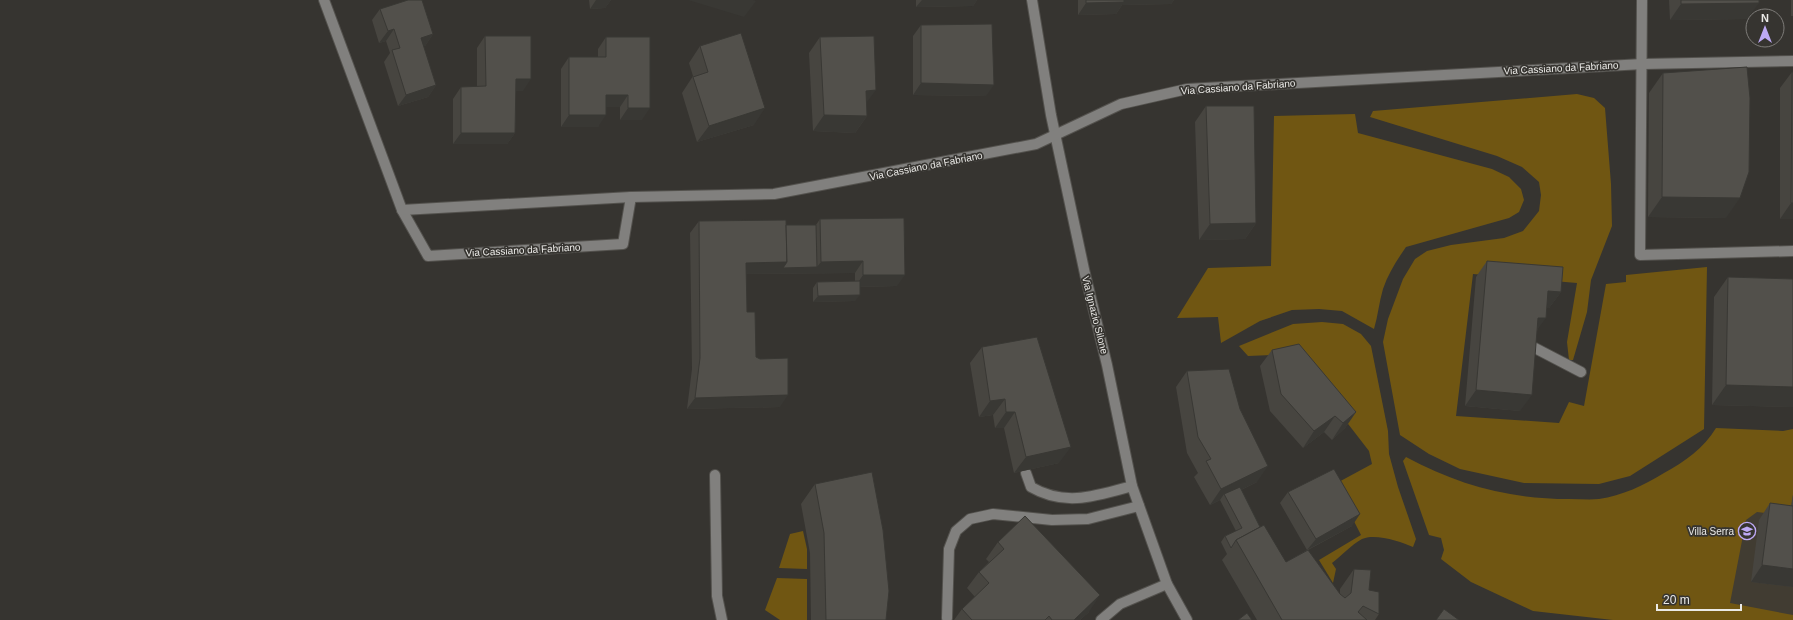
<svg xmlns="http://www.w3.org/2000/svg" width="1793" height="620" viewBox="0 0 1793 620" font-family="Helvetica,sans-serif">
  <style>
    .built { fill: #413c32 }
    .green { fill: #705612 }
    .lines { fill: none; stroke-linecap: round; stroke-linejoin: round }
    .minor-casing { stroke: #53514d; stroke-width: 12 }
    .minor { stroke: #81807e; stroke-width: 10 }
    .wall { fill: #474540 }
    .shaded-wall { fill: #393834 }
    .building { fill: #52504b; stroke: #393834 }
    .labels { text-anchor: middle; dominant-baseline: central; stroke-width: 3.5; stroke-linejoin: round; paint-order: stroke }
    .street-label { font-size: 10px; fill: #eae9e6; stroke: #363430 }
    .poi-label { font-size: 10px; fill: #eae9e6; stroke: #363430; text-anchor: end }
  </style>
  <rect width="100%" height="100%" fill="#363430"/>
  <polygon class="built" points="1793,441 1793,620 1681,620"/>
  <g class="green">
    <polygon points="1577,94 1594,98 1605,108 1611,184 1612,226 1591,280 1587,312 1573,360 1569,360 1567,342 1577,283 1473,274 1456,416 1559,423 1569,402 1584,406 1606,284 1626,282 1626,275 1707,267 1704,429 1630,476 1599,484 1524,483 1460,469 1429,454 1400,435 1383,342 1388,319 1403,279 1415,259 1427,251 1451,245 1504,238 1523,231 1539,211 1541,195 1539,182 1522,167 1497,156 1370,117 1373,111"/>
    <path d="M1355,114L1358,133L1492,169L1509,177L1521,189L1524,200L1519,212L1509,218L1406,247C1397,260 1388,274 1383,289C1379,302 1378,316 1374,329L1342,311L1319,309L1292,310L1260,321L1221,343L1218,317L1177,318L1208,268L1271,266L1274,116Z"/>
    <path d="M1322,322L1343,324L1361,334L1371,346L1388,431L1389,454L1398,487L1416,539L1413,547C1401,541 1374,533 1362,539C1351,545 1341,556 1332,563L1336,569L1333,583L1319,560L1361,535L1335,484L1372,464L1369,451L1294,354L1248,356L1239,346L1293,324Z"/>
    <path d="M1716,428L1783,431L1793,429V495L1790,516L1757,512L1746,520L1730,603L1793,615V620H1613L1533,611L1471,582L1441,559L1444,550L1441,538L1429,535L1403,461L1406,457C1458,485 1509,499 1569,499C1579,499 1590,500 1599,499C1622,496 1644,485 1664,473C1684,462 1704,448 1716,428Z"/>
    <polygon points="803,531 807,549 807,569 779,568 790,534"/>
    <polygon points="777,578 807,579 807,620 780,620 765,610"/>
  </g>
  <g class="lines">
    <defs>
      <g id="minor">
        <polyline points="324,0 402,210 428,256 623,244 631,197"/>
        <polyline points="1032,0 1051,115 1085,274 1107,365 1132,486 1167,584 1187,620"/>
        <polyline points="1642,0 1640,255 1793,251"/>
        <polyline points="402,210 631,197 774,194 1036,144 1121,104 1187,89 1643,64 1793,61"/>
        <polyline points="1533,347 1581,372"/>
        <path d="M1026,473L1031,487C1065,507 1096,496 1132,486"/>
        <polyline points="715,475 717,596 722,620"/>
        <polyline points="947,618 949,549 956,531 970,519 993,514 1052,520 1088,519 1139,506"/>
        <polyline points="1101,620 1120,604 1167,584"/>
      </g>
    </defs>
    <use href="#minor" class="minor-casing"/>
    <use href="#minor" class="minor"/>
  </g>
  <g class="wall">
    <polygon points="589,0 615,0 611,0 605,8 590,9"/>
    <polygon points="916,0 977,0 973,6 916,7"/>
    <polygon points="1078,0 1174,0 1171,4 1122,5 1116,14 1078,15"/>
    <polygon points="1669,0 1759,0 1747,19 1670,20"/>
    <rect x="1791" y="0" width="2" height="16"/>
    <polygon points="380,9 433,34 425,46 423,46 436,85 428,97 398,106 384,62 390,53 386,41 379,43 372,20"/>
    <polygon points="921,25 986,96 913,95 913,36"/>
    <polygon points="485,36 523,91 516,91 515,133 507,144 453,144 453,99 461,87 477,87 477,48"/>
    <polygon points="606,37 642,120 620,120 620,107 606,107 598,127 561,127 561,69 569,57 598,57 598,49"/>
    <polygon points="820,37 866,104 867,116 855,133 813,131 809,53"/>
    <polygon points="700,46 754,125 697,142 682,93 693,76 689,63"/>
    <polygon points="1792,72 1793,72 1793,219 1780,219 1780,88"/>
    <polygon points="1663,73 1726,218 1648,217 1649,93"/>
    <polygon points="1206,106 1256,223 1245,239 1199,240 1195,122"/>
    <polygon points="820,219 897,286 860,287 855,301 813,302 813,288 817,282 855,281 855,273 746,274 747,312 756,357 780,407 687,409 692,369 690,233 699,221 786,225 816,225"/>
    <polygon points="1487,261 1561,292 1549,308 1547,308 1537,331 1520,411 1465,406 1476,277"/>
    <polygon points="1728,277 1793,279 1793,407 1712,405 1714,297"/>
    <polygon points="982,347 1059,463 1014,473 1004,428 995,428 993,415 979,417 970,363"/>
    <polygon points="1272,350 1356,412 1345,428 1332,440 1324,432 1303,448 1270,411 1260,366"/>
    <polygon points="1187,371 1257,482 1241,490 1260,527 1286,562 1307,550 1280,503 1288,492 1352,526 1308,550 1340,594 1340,589 1354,569 1369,590 1379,614 1375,620 1257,620 1222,560 1227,554 1221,542 1225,536 1236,531 1220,500 1210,505 1194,477 1198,473 1187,453 1176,387"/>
    <polygon points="815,484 886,620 811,620 810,553 801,504"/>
    <polygon points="1793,495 1793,587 1751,582 1759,520 1770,503 1791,506"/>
    <polygon points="998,542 1089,612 1080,620 954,620 962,609 975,597 967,588 979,572 989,562 986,559"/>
  </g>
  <g class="shaded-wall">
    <polygon points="596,0 615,0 611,0 605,8 590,9"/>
    <polygon points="688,0 753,0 756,1 744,17"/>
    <polygon points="922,0 977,0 973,6 916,7"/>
    <polygon points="1119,0 1174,0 1171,4 1122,5 1116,14 1078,15 1086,3"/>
    <polygon points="1759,3 1747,19 1670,20 1681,4"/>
    <polygon points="394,29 386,41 379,43 388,31"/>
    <polygon points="433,34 425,46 413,50 421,38"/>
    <polygon points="516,79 531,79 523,91 508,91"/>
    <polygon points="921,83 994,85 986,96 913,95"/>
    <polygon points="436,85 428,97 398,106 406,95"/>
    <polygon points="876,90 864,106 866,91"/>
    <polygon points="606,95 628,95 620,107 598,107"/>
    <polygon points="628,108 650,108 642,120 620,120"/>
    <polygon points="765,108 754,125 697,142 709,126"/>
    <polygon points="569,115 606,115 598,127 561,127"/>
    <polygon points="824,115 867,116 855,133 813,131"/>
    <polygon points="461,133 515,133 507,144 453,144"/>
    <polygon points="1662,197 1740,198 1726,218 1648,217"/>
    <polygon points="1791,203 1793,203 1793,219 1780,219"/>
    <polygon points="1256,223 1245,239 1199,240 1210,224"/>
    <polygon points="863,261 855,273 738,274 746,263 787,262 817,267 821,262"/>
    <polygon points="863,275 905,275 897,286 855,287"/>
    <polygon points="1548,291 1561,292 1549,308 1537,307"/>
    <polygon points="860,295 855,301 813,302 818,296"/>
    <polygon points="1538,318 1546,318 1534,334"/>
    <polygon points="1726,385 1793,387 1793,407 1712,405"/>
    <polygon points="1476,390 1532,395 1520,411 1465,406"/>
    <polygon points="788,395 780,407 687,409 695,398"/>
    <polygon points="1005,399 993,415 979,417 990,401"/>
    <polygon points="1006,412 1015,412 1004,428 995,428"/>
    <polygon points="1356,412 1345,428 1332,440 1343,423"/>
    <polygon points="1335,416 1324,432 1303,448 1314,431"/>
    <polygon points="1071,447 1059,463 1014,473 1026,457"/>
    <polygon points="1268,466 1257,482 1226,497 1224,494 1220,500 1210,505 1221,489"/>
    <polygon points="1360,514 1352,526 1307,550 1316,539"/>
    <polygon points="1762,565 1793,569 1793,587 1751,582"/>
    <polygon points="1100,595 1089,612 1080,620 1074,620"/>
  </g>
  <g class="building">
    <polygon points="408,0 422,0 433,34 421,38 436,85 406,95 392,50 400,48 394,29 388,31 380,9"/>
    <polygon points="1086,0 1124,0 1124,2 1086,3"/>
    <polygon points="1681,0 1759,0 1759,3 1681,4"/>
    <polygon points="992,24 994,85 921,83 921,25"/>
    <polygon points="741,33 765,108 709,126 693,77 708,72 700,46"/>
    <polygon points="485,36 531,36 531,79 516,79 515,133 461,133 461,87 486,86"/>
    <polygon points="874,36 876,90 866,91 867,116 824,115 820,37"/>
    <polygon points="606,37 650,37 650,108 628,108 628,95 606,95 606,115 569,115 569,57 606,57"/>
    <polygon points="1747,67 1750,98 1749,172 1740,198 1662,197 1663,73"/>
    <polygon points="1792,72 1793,72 1793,203 1791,203"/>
    <polygon points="1206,106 1254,106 1256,223 1210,224"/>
    <polygon points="904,218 905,275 863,275 863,261 821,262 820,219"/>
    <polygon points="786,220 787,262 746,263 747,312 755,312 756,357 760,359 788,358 788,395 695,398 700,358 699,221"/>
    <polygon points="786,225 816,225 817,267 783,268 787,262"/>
    <polygon points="1487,261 1563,267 1561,292 1548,291 1546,318 1538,318 1532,395 1476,390"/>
    <polygon points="1728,277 1793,279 1793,387 1726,385"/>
    <polygon points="860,281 860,295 818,296 817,282"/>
    <polygon points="1037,337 1071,447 1026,457 1015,412 1006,412 1005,399 990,401 982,347"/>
    <polygon points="1299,344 1356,412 1343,423 1335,416 1314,431 1281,394 1272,350"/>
    <polygon points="1229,369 1240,409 1268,466 1221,489 1206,461 1211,459 1198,437 1187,371"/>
    <polygon points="1334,469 1360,514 1316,539 1288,492"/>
    <polygon points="872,472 883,530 889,591 886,620 826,620 824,533 815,484"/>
    <polygon points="1240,487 1260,527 1236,540 1231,548 1225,536 1242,528 1224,494"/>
    <polygon points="1770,503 1793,506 1793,569 1762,565"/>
    <polygon points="1025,516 1100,595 1074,620 1052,620 1049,616 1045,620 972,620 962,609 989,583 979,572 1004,549 998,542"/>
    <polygon points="1264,525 1286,562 1308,550 1340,594 1345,598 1351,593 1354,569 1371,570 1369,590 1379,592 1379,614 1363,606 1358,612 1367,620 1282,620 1236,540"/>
    <polygon points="1444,609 1459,620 1436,620"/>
    <polygon points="1247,613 1252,620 1238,620"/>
  </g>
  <defs>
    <symbol id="school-ring" viewBox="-11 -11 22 22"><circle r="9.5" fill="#363430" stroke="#bea9f5" stroke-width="1.5"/><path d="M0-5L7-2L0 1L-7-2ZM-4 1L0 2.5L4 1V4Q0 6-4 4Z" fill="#bea9f5"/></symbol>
  </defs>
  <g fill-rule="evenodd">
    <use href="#school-ring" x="1737" y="521" width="20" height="20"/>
  </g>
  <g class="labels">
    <g class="street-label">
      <text transform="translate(1561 68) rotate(-3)">Via Cassiano da Fabriano</text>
      <text transform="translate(1238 87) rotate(-4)">Via Cassiano da Fabriano</text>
      <text transform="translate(926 166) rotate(-11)">Via Cassiano da Fabriano</text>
      <text transform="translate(523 250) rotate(-3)">Via Cassiano da Fabriano</text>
      <text transform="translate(1095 315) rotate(76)">Via Ignazio Silone</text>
    </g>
    <g class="poi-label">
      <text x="1734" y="531">Villa Serra</text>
    </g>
  </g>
  <g transform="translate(1765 28)"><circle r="19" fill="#363430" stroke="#7e7c79"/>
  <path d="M0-3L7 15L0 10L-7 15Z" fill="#bea9f5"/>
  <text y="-6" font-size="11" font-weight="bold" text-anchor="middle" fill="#eae9e6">N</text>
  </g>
  <path d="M1657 604v6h84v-6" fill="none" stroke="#eae9e6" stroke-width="2"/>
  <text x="1663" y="604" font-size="12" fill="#eae9e6" stroke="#363430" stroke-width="3" paint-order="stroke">20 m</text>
</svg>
